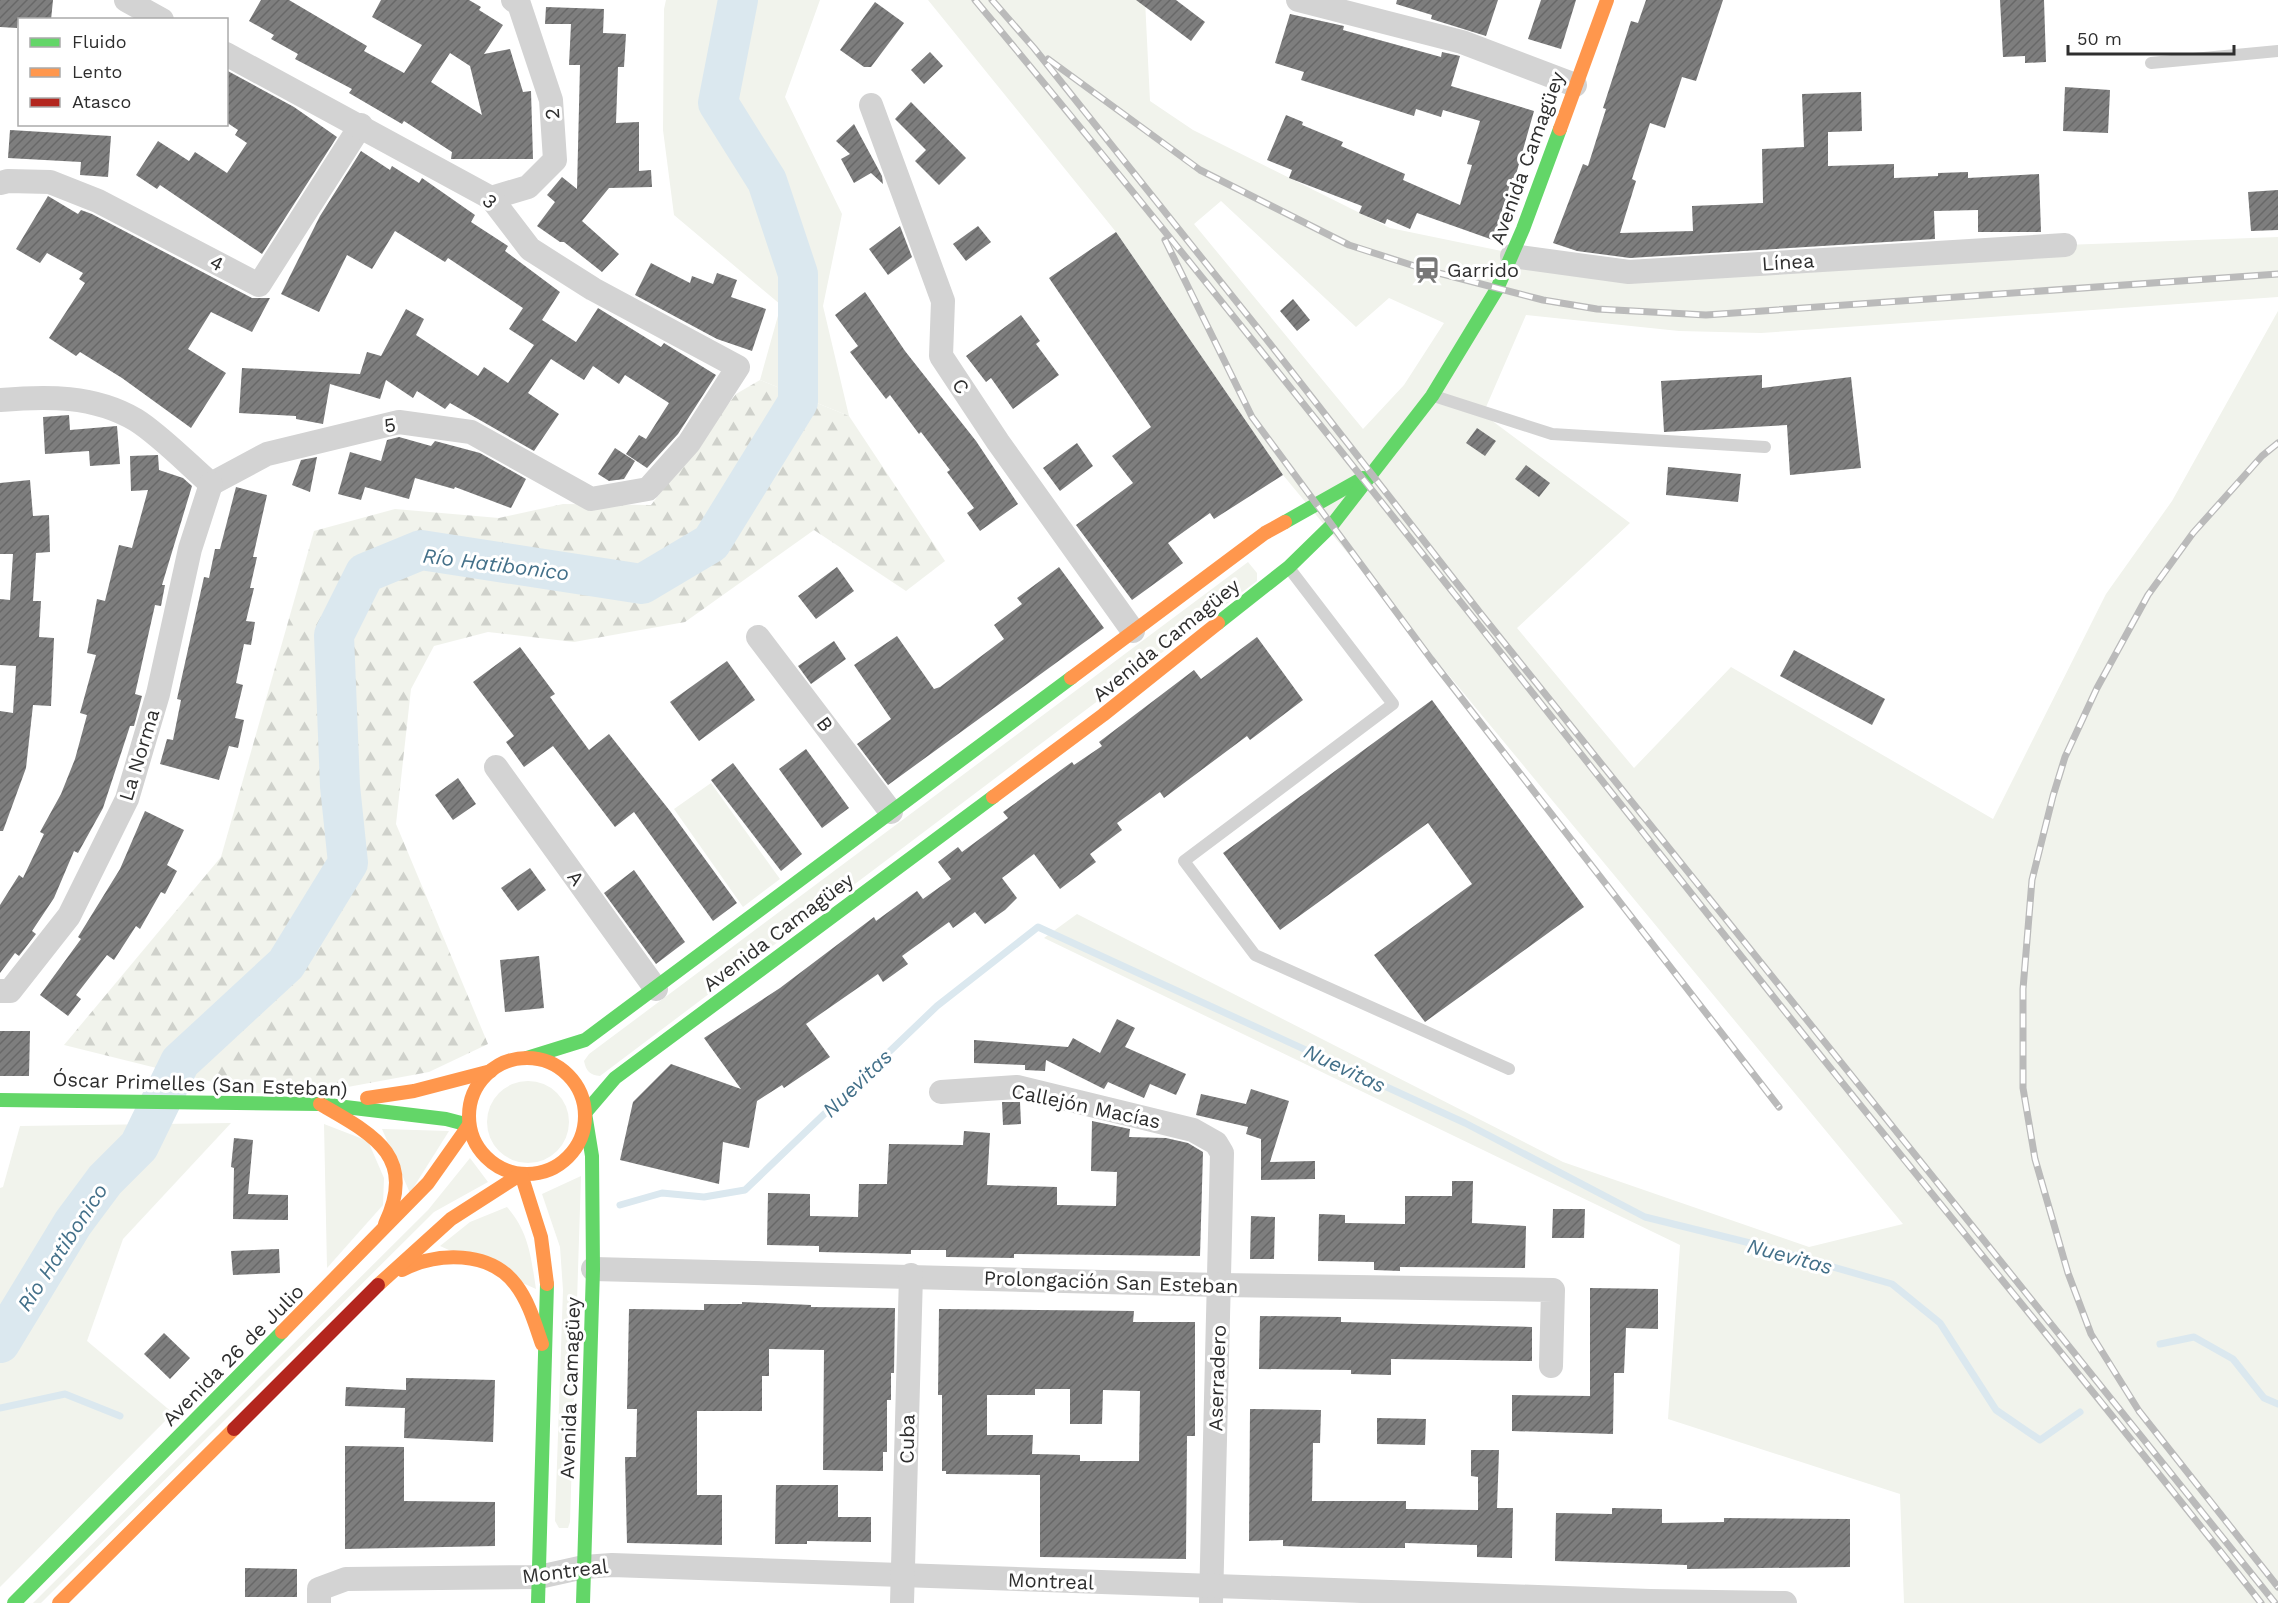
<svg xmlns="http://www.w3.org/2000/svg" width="2278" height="1603" viewBox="0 0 2278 1603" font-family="'Work Sans',sans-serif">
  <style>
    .grass { fill: #f1f3ec; fill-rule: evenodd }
    .forest { fill: url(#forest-firs) }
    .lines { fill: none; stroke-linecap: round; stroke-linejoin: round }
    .stream { stroke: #dbe8ef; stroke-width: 7 }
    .river { stroke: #dbe8ef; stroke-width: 40 }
    .building { fill: url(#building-hatch); fill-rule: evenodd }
    .lane { stroke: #d3d3d3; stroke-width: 12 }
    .street { stroke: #d3d3d3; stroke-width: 24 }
    .fast { stroke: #63d668; stroke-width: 14 }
    .slow { stroke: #ff974d; stroke-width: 14 }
    .jam { stroke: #b3261e; stroke-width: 14 }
    .rail-casing { stroke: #bababa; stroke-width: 7 }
    .rail { stroke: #fff; stroke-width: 4.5; stroke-dasharray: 14; stroke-linecap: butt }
    .labels { text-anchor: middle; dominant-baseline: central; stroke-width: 6; stroke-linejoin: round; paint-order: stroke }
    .street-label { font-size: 20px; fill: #2e2e2e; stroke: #fff }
    .poi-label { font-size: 20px; fill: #2e2e2e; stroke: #fff; text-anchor: start }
    .water-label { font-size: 21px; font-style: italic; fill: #437089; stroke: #fff }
  </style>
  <defs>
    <pattern id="forest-firs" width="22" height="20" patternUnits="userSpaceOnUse" patternTransform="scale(1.5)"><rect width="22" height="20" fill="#f1f3ec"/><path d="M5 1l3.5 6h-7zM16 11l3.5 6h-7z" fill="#cfd1cb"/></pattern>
    <pattern id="building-hatch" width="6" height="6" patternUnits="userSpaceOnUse" patternTransform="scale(1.5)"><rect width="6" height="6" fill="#7e7e7e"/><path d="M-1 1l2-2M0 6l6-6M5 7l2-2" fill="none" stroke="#686868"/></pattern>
  </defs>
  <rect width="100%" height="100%" fill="#fff"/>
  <g class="grass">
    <polygon points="666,0 820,0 785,97 842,214 823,306 849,416 760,380 781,305 674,215 663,130 664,9"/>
    <path d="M928,0H1145L1150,101L1193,130L1390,228L1623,276L2065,245L2278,237V297L1761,333L1679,331L1526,315L1483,414L1630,523L1517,628L1634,768L1731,667L1993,819L2106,594L2172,501L2278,311V1603H1904L1900,1494L1668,1419L1680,1245L1044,938L1077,914L1563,1162L1809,1247L1903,1224L1283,475L1116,232ZM1221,201L1356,327L1389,298L1444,323L1404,385L1363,429L1194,224Z"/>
    <path d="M1248,562L1257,573V581L600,1076C590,1075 586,1071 584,1061L589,1054Z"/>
    <polygon points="711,783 780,879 743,907 674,809"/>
    <circle cx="528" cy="1122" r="41"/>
    <polygon points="231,1123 123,1239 87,1341 173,1413 0,1587 0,1188 3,1187 20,1126"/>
    <polygon points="324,1124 368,1141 384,1178 383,1205 327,1268"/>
    <polygon points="382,1129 449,1131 410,1193"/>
    <polygon points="470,1158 488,1182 434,1212 41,1603 33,1603 428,1210"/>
    <polygon points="581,1176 570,1522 568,1528 559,1528 555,1521 563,1290 560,1247 542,1194"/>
    <path d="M507,1207C529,1232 531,1257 536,1289L440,1246L470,1222Z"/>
  </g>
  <polygon class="forest" points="760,380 849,416 945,561 906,591 814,530 685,622 574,642 488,632 434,646 411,689 396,824 488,1044 429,1072 326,1091 257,1093 64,1045 221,857 314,531 395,509 499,518 563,504 651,505 736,394"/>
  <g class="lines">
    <g class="stream">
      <polyline points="620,1205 662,1193 704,1197 745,1190 937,1006 1038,927 1465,1123 1645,1217 1750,1243 1892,1284 1940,1323 1996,1410 2040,1440 2080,1412"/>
      <polyline points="2160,1344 2194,1337 2233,1359 2264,1398 2278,1404"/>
      <polyline points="0,1408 65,1394 120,1416"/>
    </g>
    <polyline class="river" points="0,1343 73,1223 105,1180 139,1146 180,1062 286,964 348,863 340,786 334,635 365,573 421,550 642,584 711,543 798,402 798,274 767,181 718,103 738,0"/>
  </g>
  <g class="building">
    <polygon points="0,0 53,0 51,20 18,20 17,28 0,27"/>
    <path d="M261,0H289L367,46L364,51L404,73L422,45L372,17L381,0H469L481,7L479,10L503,25L484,54L510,49L523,92L531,91L533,159H451L452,152L404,121L402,124L349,93L352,89L295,59L298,54L271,39L274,35L249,21ZM450,53L470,66L482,115L431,82Z"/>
    <polygon points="1136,0 1176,0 1205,22 1191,41"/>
    <polygon points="1397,0 1498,0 1486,36 1431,19 1432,15 1396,4"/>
    <polygon points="1541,0 1576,0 1561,49 1528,39"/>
    <polygon points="1646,0 1723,0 1696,81 1682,77 1665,128 1650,123 1632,179 1636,181 1620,233 1693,231 1692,206 1763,203 1762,149 1804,147 1802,94 1861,92 1862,131 1828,132 1828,166 1894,164 1894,178 1938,176 1938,173 1968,172 1968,178 2039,174 2041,232 1978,232 1978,210 1934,211 1935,239 1630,258 1577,251 1553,243 1583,164 1588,166 1606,109 1603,108 1631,21 1638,23"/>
    <polygon points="2000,0 2044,0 2046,62 2025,63 2025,56 2003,57"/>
    <polygon points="875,2 904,23 871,67 864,67 840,50"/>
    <polygon points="546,7 604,9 603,33 626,34 624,67 618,67 616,123 639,122 639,171 651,170 652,187 609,188 582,221 619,254 602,272 564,242 560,242 537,226 555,202 547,195 562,177 577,189 580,65 569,65 571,24 545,24"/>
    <polygon points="1290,14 1344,26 1343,30 1441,57 1442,52 1460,56 1451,86 1534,111 1515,178 1512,178 1493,240 1417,213 1410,229 1387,219 1385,224 1359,213 1362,206 1289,178 1292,170 1267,160 1286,115 1303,122 1302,125 1343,142 1341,146 1405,174 1403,180 1460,205 1472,165 1467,164 1480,121 1443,110 1441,117 1416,109 1414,116 1301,80 1304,72 1275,63"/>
    <polygon points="930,52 943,66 924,84 911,70"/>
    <polygon points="226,70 294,107 337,137 262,254 160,185 157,189 136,175 158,141 189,161 195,152 227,173 247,143 235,135 238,130 226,122"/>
    <polygon points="2065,87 2110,90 2108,133 2063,131"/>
    <polygon points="911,102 966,158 939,185 915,161 926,150 895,119"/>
    <polygon points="854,124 882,176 883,184 871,173 854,183 841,159 850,154 836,141"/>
    <polygon points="10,130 111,136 108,177 80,175 81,162 8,158"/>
    <polygon points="361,151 390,170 392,166 419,183 422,178 475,215 471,222 508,246 505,251 560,292 542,320 576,342 598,308 661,347 664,343 716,375 678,434 647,468 626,454 639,435 646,439 669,403 625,375 619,384 593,366 584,380 551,359 528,393 559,414 534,451 450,403 445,409 417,391 413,398 386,380 380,399 330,384 323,424 296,419 296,416 239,413 242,368 360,374 367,352 381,356 406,309 424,319 416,335 478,376 484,367 508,383 534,345 509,329 523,308 448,258 445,262 395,231 372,269 347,255 319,312 281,294 320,216"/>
    <polygon points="2278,190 2278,230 2251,231 2248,192"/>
    <polygon points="48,196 78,214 81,210 92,214 252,298 270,298 252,332 211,312 188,349 226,373 191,428 122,378 80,352 76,356 49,338 85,283 79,279 83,273 47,253 40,263 16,249"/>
    <polygon points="900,226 912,257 888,275 869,249"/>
    <polygon points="978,226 991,242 966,261 953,244"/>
    <polygon points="1116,232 1283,475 1214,519 1210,513 1168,543 1183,563 1132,600 1076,525 1133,483 1112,456 1151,427 1049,278"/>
    <polygon points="651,263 690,283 692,276 713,284 717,273 737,280 731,297 766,309 752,351 717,339 635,295"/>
    <polygon points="865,292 905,351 976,441 1018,504 980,531 967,513 974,508 947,472 950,470 921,432 919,434 890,395 886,399 850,352 858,346 835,315"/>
    <polygon points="1293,299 1310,320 1297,331 1280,311"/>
    <polygon points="1021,315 1040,341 1036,344 1059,375 1013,409 991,378 986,382 966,356"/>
    <polygon points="1762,375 1762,388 1851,377 1861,468 1790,475 1787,425 1664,432 1661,381"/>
    <polygon points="69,415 70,430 117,426 120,464 90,466 89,451 45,454 43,417"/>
    <polygon points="1477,428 1496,441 1485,456 1466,443"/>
    <polygon points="399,437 431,446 435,441 480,453 526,479 511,508 455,487 454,489 415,478 409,499 365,487 361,500 338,494 350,452 381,461 387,440"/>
    <polygon points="1077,443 1093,466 1060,491 1043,468"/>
    <polygon points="615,448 635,461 624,479 609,481 598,474"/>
    <polygon points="158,455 159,470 183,478 192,486 162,585 165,585 161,606 155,605 135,694 142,696 134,726 130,726 103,808 78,853 74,851 54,898 32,931 36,934 19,956 15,953 0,973 0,905 19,875 23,878 44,834 40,832 61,794 75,759 87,715 80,713 96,655 87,653 97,599 105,601 119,545 132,548 148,490 131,491 130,456"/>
    <polygon points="317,457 310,492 292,485 301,460"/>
    <polygon points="1526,465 1550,483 1539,497 1515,479"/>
    <polygon points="1668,467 1741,474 1738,502 1666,495"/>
    <polygon points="30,480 33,516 49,515 50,552 36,553 33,601 41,601 39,637 54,638 51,706 33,705 26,768 3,831 0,831 0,711 13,713 16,666 0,665 0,599 10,600 13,554 0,554 0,483"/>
    <polygon points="236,487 267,495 253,557 257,557 250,588 254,588 246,621 255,622 251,645 244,644 236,683 243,685 235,718 244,720 238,748 229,746 219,780 160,764 167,739 173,740 181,700 177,699 204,577 209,578 215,549 220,549"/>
    <polygon points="837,567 854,591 816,619 798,596"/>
    <polygon points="1059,567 1104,628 888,785 857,744 891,719 854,665 897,636 934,689 940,687 1004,639 994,625 1022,604 1017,598"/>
    <polygon points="1257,637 1303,700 1250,740 1247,736 1164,798 1160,792 1117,823 1122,830 1090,854 1096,862 1060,889 1034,854 1002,878 1017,898 1005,910 985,924 975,912 953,928 949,922 902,956 908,964 883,982 878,974 806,1024 830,1057 784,1088 782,1085 757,1101 749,1148 723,1142 719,1184 620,1160 633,1102 671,1064 741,1089 704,1038 780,988 874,917 876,921 917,891 923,899 951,879 938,862 958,847 962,852 1008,818 1003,812 1072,762 1074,765 1102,746 1099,742 1194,670 1201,679"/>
    <polygon points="834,641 846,659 811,684 798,666"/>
    <polygon points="520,647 555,694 550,697 589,750 609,734 670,811 737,903 713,921 634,812 615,827 553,746 524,767 506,742 514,736 473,682"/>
    <polygon points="1794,650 1885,699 1872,725 1780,676"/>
    <polygon points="727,661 755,700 699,741 670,702"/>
    <polygon points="1432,700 1584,907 1425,1022 1374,955 1472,884 1428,823 1280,930 1223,853"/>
    <polygon points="806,749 849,808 822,828 779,769"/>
    <polygon points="733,763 802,854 781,871 711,780"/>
    <polygon points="458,778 476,804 453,820 435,795"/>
    <polygon points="145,811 184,830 167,865 177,871 165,894 161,892 140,929 136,926 114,960 107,955 76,995 81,999 68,1016 40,995 81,939 78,937 120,869"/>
    <polygon points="530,868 546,890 518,911 501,888"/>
    <polygon points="634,870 685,942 656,964 604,893"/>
    <polygon points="539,956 544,1008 505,1012 500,960"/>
    <polygon points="1117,1019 1135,1028 1125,1047 1186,1074 1176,1095 1150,1084 1144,1098 1108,1082 1104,1089 1046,1060 1045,1071 1025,1070 1025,1065 974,1063 974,1040 1068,1047 1073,1038 1100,1053"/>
    <polygon points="0,1031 30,1031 29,1076 0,1076"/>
    <polygon points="1251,1089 1289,1101 1270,1162 1315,1161 1315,1179 1261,1180 1261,1139 1246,1134 1248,1127 1196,1115 1201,1094 1246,1104"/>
    <polygon points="1002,1102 1020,1102 1021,1124 1003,1125"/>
    <polygon points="1092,1121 1130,1129 1129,1137 1166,1138 1188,1143 1203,1152 1200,1256 1014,1254 1014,1258 946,1257 946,1250 911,1250 911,1254 819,1252 819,1246 767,1245 768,1193 810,1194 810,1216 858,1217 859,1184 887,1184 889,1144 963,1145 964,1131 990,1133 987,1185 1057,1187 1057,1205 1116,1206 1117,1172 1091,1171"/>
    <polygon points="234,1138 253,1140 248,1194 288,1195 288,1220 233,1219 234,1168 231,1167"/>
    <polygon points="1452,1181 1473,1181 1472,1223 1526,1226 1525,1268 1400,1267 1400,1271 1374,1270 1374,1262 1318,1261 1319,1214 1345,1215 1345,1223 1405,1224 1405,1196 1452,1196"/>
    <polygon points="1553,1209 1585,1209 1584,1238 1552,1238"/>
    <polygon points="1251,1216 1275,1217 1274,1259 1250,1259"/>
    <polygon points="279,1249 280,1273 233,1275 231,1251"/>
    <polygon points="1590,1288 1658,1289 1658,1329 1626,1328 1624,1373 1614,1373 1613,1434 1512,1431 1512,1395 1590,1396"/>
    <polygon points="742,1302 811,1305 811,1307 895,1308 894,1373 891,1373 891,1400 887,1400 887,1452 883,1452 883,1471 823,1470 824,1350 769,1349 769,1376 762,1376 762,1411 697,1411 697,1495 722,1495 722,1545 627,1543 625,1457 636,1457 637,1409 627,1409 629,1309 704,1310 704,1304 742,1304"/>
    <path d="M939,1309L1134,1311L1133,1322H1195V1436H1187L1186,1559L1040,1557V1475L946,1474V1471H942V1395H938ZM1035,1389H1070V1424H1102L1103,1390L1140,1391L1139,1461H1080V1455L1032,1454L1033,1435H987V1395H1035Z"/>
    <polygon points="1260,1316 1341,1317 1341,1322 1532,1327 1532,1361 1391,1359 1391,1375 1351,1374 1351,1370 1259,1369"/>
    <polygon points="164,1333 190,1358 170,1379 144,1354"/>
    <polygon points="406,1378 495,1380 493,1442 404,1438 405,1408 345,1406 346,1387 406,1390"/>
    <polygon points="1250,1409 1321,1410 1320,1443 1313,1443 1312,1501 1406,1501 1406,1509 1478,1510 1478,1477 1471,1476 1471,1450 1499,1450 1497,1508 1513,1508 1512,1558 1477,1557 1477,1545 1405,1543 1405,1548 1342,1548 1283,1546 1283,1540 1249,1541"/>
    <polygon points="1377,1418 1426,1419 1425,1445 1377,1444"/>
    <polygon points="345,1446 404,1447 404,1501 495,1502 495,1546 345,1549"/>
    <polygon points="776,1485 838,1485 838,1517 871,1517 871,1542 807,1541 807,1544 775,1544"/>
    <polygon points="1612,1508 1662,1509 1662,1523 1724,1522 1724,1518 1850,1519 1850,1567 1687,1569 1687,1565 1555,1561 1556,1513 1612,1514"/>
    <polygon points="245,1568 297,1569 297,1597 245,1597"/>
  </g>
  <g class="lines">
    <g class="lane">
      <polyline points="2151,63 2278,51"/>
      <polyline points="1434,396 1552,434 1765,447"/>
      <polyline points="1289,568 1393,704 1184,861 1255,955 1509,1069"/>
    </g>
    <g class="street">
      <polyline points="126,0 162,20"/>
      <polyline points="1298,0 1462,42 1575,85"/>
      <polyline points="871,105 943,301 941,356 998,442 1133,631"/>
      <polyline points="0,183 8,181 50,182 98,201 259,285 361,125"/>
      <polyline points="491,198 528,187 555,160 551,100 519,4 513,0"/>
      <polyline points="1512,256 1629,272 2065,245"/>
      <path d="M0,400C46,396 94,395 136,420C160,435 189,465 211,484"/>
      <polyline points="211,484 267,454 399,422 471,432 591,499 648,489 689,443 738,367 593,289 530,249 491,198 226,54"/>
      <polyline points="758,637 891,812"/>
      <polyline points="496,767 656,989"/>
      <polyline points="0,991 10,991 69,916 127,799 158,694 190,549 211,484"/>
      <polyline points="941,1092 1017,1087 1193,1130 1216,1143 1222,1153 1211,1603"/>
      <polyline points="593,1269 1219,1285 1553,1290 1551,1366"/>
      <polyline points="319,1603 319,1589 346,1579 539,1577 584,1567 612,1565 1650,1601 1785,1603"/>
      <polyline points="902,1603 911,1275"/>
    </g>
    <g class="fast">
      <polyline points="1285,522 1363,478"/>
      <polyline points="1218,623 1289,567 1332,525 1432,396 1497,289 1523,229 1560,129"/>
      <polyline points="527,1058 585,1040 1071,678"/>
      <polyline points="0,1100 320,1104 446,1119 469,1125"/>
      <polyline points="585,1113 615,1078 993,797"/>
      <polyline points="14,1603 282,1332"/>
      <polyline points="538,1603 547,1284"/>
      <polyline points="583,1603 593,1269 592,1156 585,1113"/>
    </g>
    <g class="slow">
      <polyline points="1560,129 1607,0"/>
      <polyline points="1071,678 1265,533 1285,522"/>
      <polyline points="993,797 1103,715 1218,623"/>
      <circle cx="527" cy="1116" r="58"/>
      <polyline points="367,1098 414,1091 491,1071"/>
      <path d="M320,1104C374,1135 417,1156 385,1224"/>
      <path d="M402,1270C437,1252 490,1250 516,1285C529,1302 535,1324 542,1344"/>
      <polyline points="378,1285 451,1219 521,1174 541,1237 547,1284"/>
      <polyline points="282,1332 428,1183 469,1125"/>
      <polyline points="59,1603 234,1429"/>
    </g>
    <polyline class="jam" points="234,1429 378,1285"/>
    <defs>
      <g id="rail">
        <path d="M975,0C1235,312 1484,633 1737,951C1910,1170 2089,1383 2261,1603"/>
        <polyline points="992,0 1034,48 1260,331 1481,614 2275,1603"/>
        <polyline points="1048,59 1200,170 1349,245 1427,270 1543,300 1597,309 1706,315 2278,274"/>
        <polyline points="1165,240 1252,417 1431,659 1779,1107"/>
        <polyline points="2278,443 2262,456 2193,533 2148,595 2097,688 2065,757 2053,796 2032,880 2023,989 2023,1088 2035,1159 2068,1273 2091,1334 2139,1411 2278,1587"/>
      </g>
    </defs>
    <use href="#rail" class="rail-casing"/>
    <use href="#rail" class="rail"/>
  </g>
  <defs>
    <symbol id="station-bare" viewBox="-9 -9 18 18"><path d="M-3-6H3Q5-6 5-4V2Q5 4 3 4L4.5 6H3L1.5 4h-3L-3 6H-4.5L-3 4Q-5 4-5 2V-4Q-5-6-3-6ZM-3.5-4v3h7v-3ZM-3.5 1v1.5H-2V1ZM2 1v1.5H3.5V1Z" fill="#777" stroke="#fff" stroke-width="2.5" paint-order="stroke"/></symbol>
  </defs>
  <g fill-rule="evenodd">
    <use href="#station-bare" x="1408" y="251" width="38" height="38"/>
  </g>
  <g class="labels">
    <g class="street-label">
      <text transform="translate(552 114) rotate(-94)">2</text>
      <text transform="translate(1527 158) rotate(-70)">Avenida Camagüey</text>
      <text transform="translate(490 201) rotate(42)">3</text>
      <text transform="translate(1788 262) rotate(-4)">Línea</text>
      <text transform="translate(217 263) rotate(28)">4</text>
      <text transform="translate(961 386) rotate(56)">C</text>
      <text transform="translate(390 425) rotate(-9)">5</text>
      <text transform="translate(1166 640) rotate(-39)">Avenida Camagüey</text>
      <text transform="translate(825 724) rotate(53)">B</text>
      <text transform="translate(139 755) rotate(-73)">La Norma</text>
      <text transform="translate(576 878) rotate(54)">A</text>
      <text transform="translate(778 932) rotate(-37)">Avenida Camagüey</text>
      <text transform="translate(200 1084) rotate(2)">Óscar Primelles (San Esteban)</text>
      <text transform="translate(1086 1106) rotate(12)">Callejón Macías</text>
      <text transform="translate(1111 1282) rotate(2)">Prolongación San Esteban</text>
      <text transform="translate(233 1355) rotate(-45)">Avenida 26 de Julio</text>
      <text transform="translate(1217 1378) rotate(-88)">Aserradero</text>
      <text transform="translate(570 1388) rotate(-88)">Avenida Camagüey</text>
      <text transform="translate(907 1439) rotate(-89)">Cuba</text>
      <text transform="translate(565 1571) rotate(-7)">Montreal</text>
      <text transform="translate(1051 1581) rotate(2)">Montreal</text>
    </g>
    <g class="poi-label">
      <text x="1447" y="270">Garrido</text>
    </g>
    <g class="water-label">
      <text transform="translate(496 564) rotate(7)">Río Hatibonico</text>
      <text transform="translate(1345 1068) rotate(25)">Nuevitas</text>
      <text transform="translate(857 1083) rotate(-44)">Nuevitas</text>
      <text transform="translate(62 1247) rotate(-57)">Río Hatibonico</text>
      <text transform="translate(1790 1256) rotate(15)">Nuevitas</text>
    </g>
  </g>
  <rect x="18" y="18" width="210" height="108" fill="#ffffff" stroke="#ababab" stroke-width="1.5"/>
  <rect x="30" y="38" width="30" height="9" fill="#63d668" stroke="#ababab" stroke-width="1.5"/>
  <text x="72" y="48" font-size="18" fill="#2e2e2e">Fluido</text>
  <rect x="30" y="68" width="30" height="9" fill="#ff974d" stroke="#ababab" stroke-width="1.5"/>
  <text x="72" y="78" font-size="18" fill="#2e2e2e">Lento</text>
  <rect x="30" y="98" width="30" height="9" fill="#b3261e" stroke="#ababab" stroke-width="1.5"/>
  <text x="72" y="108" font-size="18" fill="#2e2e2e">Atasco</text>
  <path d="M2068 45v9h166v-9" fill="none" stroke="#2e2e2e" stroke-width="3"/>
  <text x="2077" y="45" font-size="18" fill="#2e2e2e" stroke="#ffffff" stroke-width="4.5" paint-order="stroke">50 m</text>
</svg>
